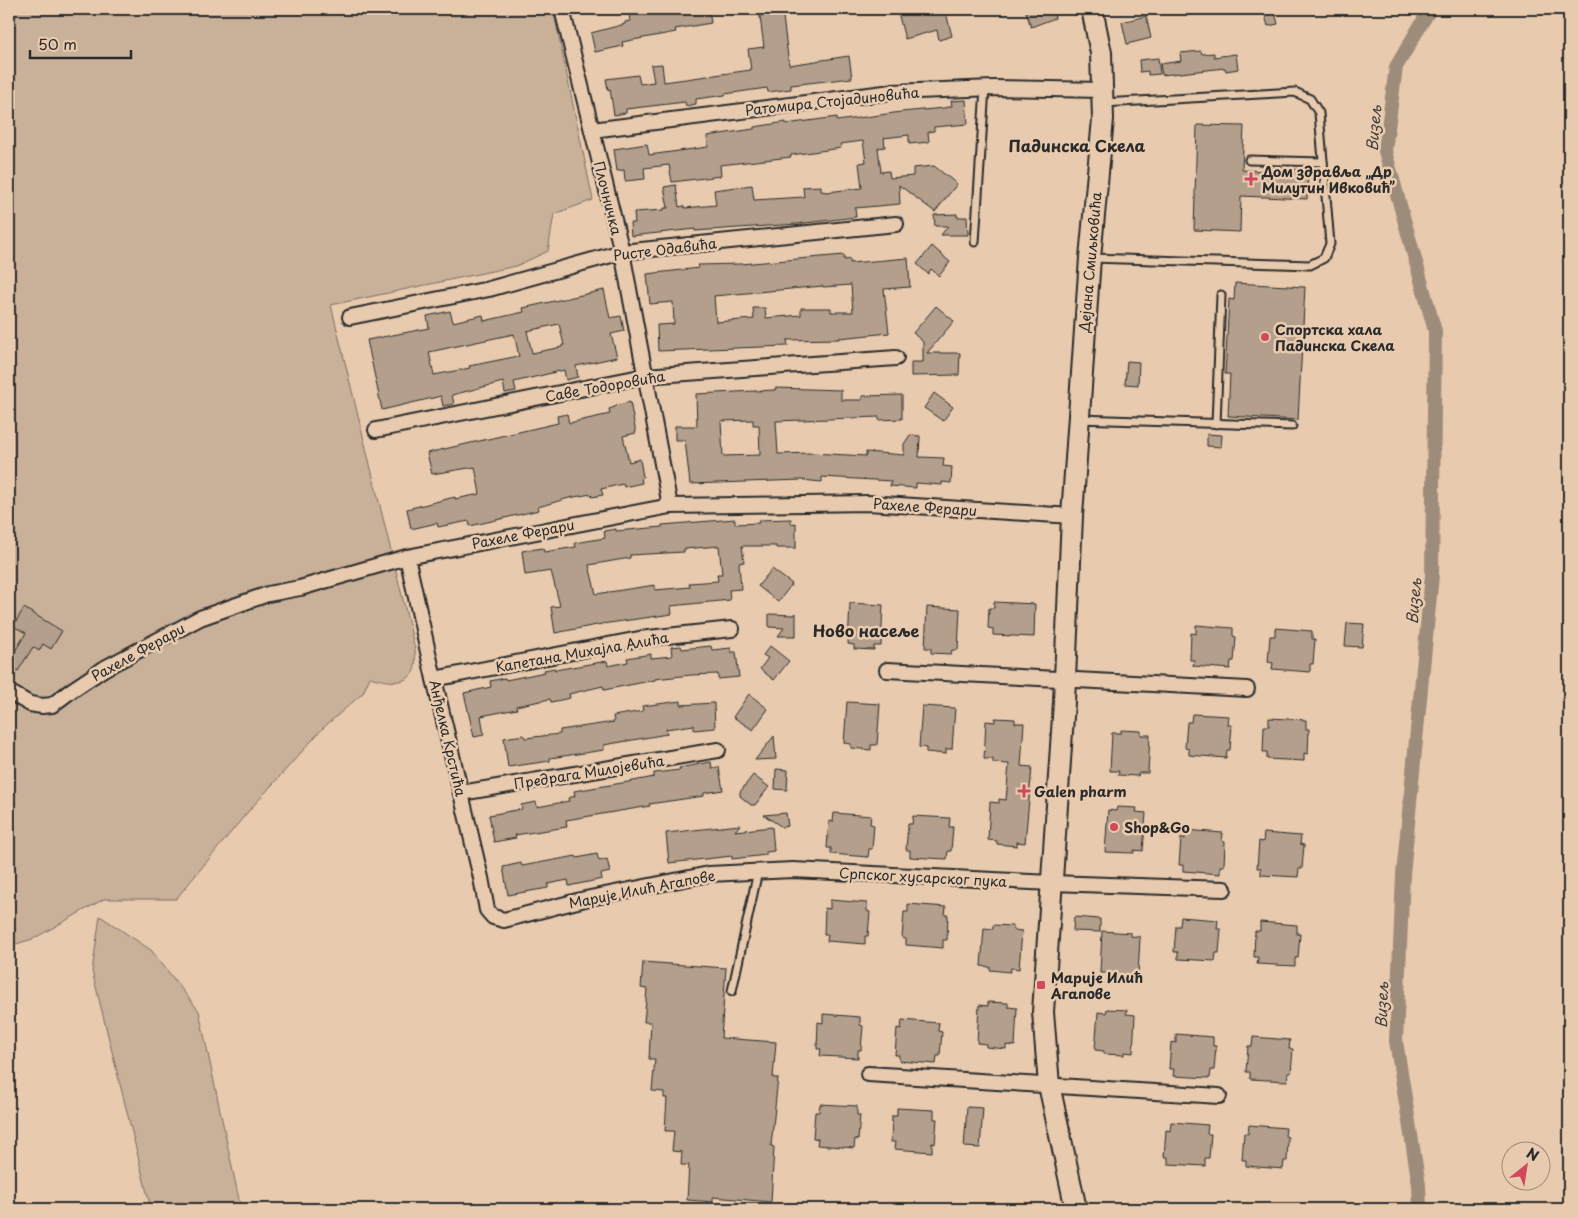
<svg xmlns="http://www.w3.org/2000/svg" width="1578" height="1218" viewBox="0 0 1578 1218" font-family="'Playpen Sans',sans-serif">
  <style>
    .green { fill: #c9b099; stroke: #7a6e62 }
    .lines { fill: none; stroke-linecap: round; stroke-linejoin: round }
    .canal { stroke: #9d8c7a; stroke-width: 14 }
    .building { fill: #b39f8b; stroke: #2b2b2b; fill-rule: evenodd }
    .lane-casing { stroke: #2b2b2b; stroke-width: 11 }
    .street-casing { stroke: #2b2b2b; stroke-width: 18 }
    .secondary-casing { stroke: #2b2b2b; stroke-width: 24 }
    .lane { stroke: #e8cbaf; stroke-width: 7 }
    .street { stroke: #e8cbaf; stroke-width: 14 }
    .secondary { stroke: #e8cbaf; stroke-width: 20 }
    .poi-dot { fill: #d1495b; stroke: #e8cbaf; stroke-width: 2 }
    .labels { text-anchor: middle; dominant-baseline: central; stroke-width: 5; stroke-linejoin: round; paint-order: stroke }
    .street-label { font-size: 14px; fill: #2b2b2b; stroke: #e8cbaf }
    .poi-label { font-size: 14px; font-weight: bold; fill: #2b2b2b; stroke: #e8cbaf; text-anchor: start }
    .water-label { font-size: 15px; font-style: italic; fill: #423e3b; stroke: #e8cbaf }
    .quarter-label { font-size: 16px; font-weight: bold; fill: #2b2b2b; stroke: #e8cbaf }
  </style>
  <rect width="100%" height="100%" fill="#e8cbaf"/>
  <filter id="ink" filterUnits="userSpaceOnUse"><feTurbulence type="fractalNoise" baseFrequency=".02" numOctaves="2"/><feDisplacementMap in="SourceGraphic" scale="10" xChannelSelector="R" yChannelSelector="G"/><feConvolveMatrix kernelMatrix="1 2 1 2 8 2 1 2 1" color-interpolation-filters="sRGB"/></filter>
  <g filter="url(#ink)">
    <g class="green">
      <path d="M9,9H553L593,200L554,214L548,251L516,266L331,305L415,649C415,654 416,661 415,666C412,687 385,682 370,677L363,693L323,728L246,814L176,899H104L33,939L9,946Z"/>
      <polygon points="100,916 151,950 199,1011 241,1209 151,1209 92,971"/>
    </g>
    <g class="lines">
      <polyline class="canal" points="1420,1209 1419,1185 1396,1041 1403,875 1432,575 1435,331 1385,151 1396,67 1430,9"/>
    </g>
    <g class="building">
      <polygon points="657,9 709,9 711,23 675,29 676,32 622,42 623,46 595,52 591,33 625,24 625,22 630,21 629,14"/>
      <polygon points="759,9 782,9 789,65 849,56 852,78 791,85 791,89 768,92 767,88 725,94 725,95 696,99 696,104 686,106 685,102 626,109 626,113 614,115 610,89 608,90 606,79 638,75 640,84 654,82 651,65 662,64 664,82 751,70 748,49 764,47"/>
      <polygon points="897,9 945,9 952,36 939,40 937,30 905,39"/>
      <polygon points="1025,9 1053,9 1055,18 1031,27"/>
      <polygon points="1263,9 1274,9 1278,24 1268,26"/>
      <polygon points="1146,16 1151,38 1127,44 1122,22"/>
      <polygon points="1201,51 1202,54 1214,53 1214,57 1236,54 1238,69 1226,71 1225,68 1162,75 1160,64 1181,61 1180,53"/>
      <polygon points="1158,58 1160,74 1148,75 1148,71 1140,72 1139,60"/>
      <polygon points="966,100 968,124 934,127 934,131 928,132 929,142 909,144 909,135 884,138 885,147 878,148 881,172 889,171 890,178 913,176 913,168 934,166 957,184 935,212 899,185 900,204 855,208 856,217 797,224 695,231 695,229 631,236 630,223 635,223 634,212 664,210 664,208 668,208 664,187 676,185 679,207 684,206 685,208 716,205 714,190 752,185 754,200 804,197 803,187 821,186 821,191 827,192 862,188 859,163 866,162 863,141 840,144 841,148 791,155 791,157 720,165 721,176 672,182 669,165 644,168 645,179 625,181 624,170 617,171 614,149 647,144 649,155 708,147 707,136 754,129 754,127 786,122 786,124 837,117 837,121 901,112 944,108 952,106 951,101"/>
      <polygon points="1197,125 1244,126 1242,170 1268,171 1268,168 1308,170 1307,199 1241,196 1240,232 1194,230"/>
      <polygon points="957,214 957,217 967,217 968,235 941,235 948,226 935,226 934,215"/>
      <polygon points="932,246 950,262 939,276 931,269 928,274 917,264"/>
      <path d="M844,255V260L850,259V263L908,258L910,287L884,289L889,333L839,338V339L787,340L788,346L658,351L657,325L674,324L673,302L650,304L647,274L699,268L698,265L741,264ZM851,285L853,312H831V308H801V315L766,318L765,308H753L754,319L716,322L714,296L823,286V287Z"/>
      <polygon points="1235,283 1305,287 1298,420 1228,416 1230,374 1225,374 1229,299 1234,300"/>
      <path d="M604,290L610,318L621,316L624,331L611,334L617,357L576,366L578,377L566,380L564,370L514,382L516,391L505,393L503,382L452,395L454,404L443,406L441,396L382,410L367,340L429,328L427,316L450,311L453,322L483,315L484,321L524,312L523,308ZM559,324L564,345H562V347L532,353L527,331ZM514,334L519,356L469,366L470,368L434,375L429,352Z"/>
      <polygon points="936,306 954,321 927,353 960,353 959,375 911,376 911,362 923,362 923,342 913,333"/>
      <polygon points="1127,361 1139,362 1138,385 1125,384"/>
      <path d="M775,388L841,390V400H862V396L902,395V419L879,420V417L776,421L778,454L812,453L866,456V452L904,455V444L910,435L920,436L919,457L944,458L943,466L952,467L951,483L942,482V485L916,483V488L890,486L891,481L822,477V482L802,480L690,484L685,440H675V426H697L696,394L775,390ZM753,420V425H759L760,455L723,456L721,421Z"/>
      <polygon points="934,393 953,407 943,421 924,408"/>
      <polygon points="630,402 636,433 623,436 629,462 640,459 643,477 641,478 642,483 624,487 623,484 601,489 603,495 592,497 591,494 569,498 538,507 539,510 470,526 469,521 438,527 437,523 411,529 407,509 455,497 455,499 480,494 475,467 432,474 427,453 558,423 557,416 567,414 569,423 610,414 609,409 615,407 615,406"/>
      <polygon points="1207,434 1222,435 1221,447 1207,446"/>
      <path d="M735,519V524L759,523V520L791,519V524L796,523V548H776V546H742L744,562L739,563L741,589L729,590L730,600L671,606L672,614L602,624L555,633L551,607L560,606L551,571L525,575L522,551L543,548L544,552L576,547L575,543L605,538L604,531L616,529V531L662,527V525ZM719,546L722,574H717L718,581L689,583L690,587L655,590V585L596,594L589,565L630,558V555L684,552V549Z"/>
      <polygon points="772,569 792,584 778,602 758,586"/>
      <polygon points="994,602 1035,604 1034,637 993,635 993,629 988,628 989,608 994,608"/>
      <polygon points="850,603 883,605 881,646 874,646 874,650 854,649 854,645 848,644"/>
      <polygon points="927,607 960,609 958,650 952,650 951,654 931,653 931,648 925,648"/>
      <polygon points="24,608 62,631 51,649 43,644 39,651 33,647 18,671 9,666 9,661 26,633 13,626"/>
      <polygon points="796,613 796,636 778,636 784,628 769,627 769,614 794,615"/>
      <polygon points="1347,623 1364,624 1362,647 1345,646"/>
      <polygon points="1196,625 1233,628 1233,636 1236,637 1234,661 1231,661 1230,669 1193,666 1194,660 1190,660 1191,633 1196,634"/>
      <polygon points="1275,628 1312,631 1312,639 1315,639 1313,664 1310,664 1310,672 1272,669 1273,663 1268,662 1270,636 1275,636"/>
      <polygon points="681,646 682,649 711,646 712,650 731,648 731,652 736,652 739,677 718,679 718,674 691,675 655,679 655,680 604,690 603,686 569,694 570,698 551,702 550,699 516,706 517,709 481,716 484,735 474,737 464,693 491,687 490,681 505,678 506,680 545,672 544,670 555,668 555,670 607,661 608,666 628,662 627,658 651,654 651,658 672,656 671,647"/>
      <polygon points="770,646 789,661 774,680 760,669 768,658 763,655"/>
      <polygon points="749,694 768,709 753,730 733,717"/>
      <polygon points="681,701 681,705 714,703 715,728 694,730 694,725 666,729 667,734 604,745 604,750 550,758 550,761 508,767 504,738 524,735 525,738 560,734 560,730 614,722 613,716 643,711 642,706"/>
      <polygon points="847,702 880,704 877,745 871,745 871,750 851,748 851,744 844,743"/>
      <polygon points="922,706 955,708 952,749 946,749 946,754 926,752 926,748 919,747"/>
      <polygon points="1192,714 1229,716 1228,725 1232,725 1230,750 1227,750 1226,758 1189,755 1189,749 1185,748 1187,722 1191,722"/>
      <polygon points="995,718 1015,719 1015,723 1024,723 1021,766 1032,767 1025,843 1017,842 1017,846 997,844 997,841 988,840 990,802 999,803 999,799 1006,800 1009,764 993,763 993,759 984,759 986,721 995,722"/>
      <polygon points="1269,718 1306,720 1306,729 1309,729 1308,754 1304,753 1304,761 1267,759 1267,752 1263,752 1264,726 1269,726"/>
      <polygon points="1121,730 1141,731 1141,735 1150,735 1148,773 1139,773 1138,776 1118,775 1119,771 1110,771 1112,733 1121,733"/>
      <polygon points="774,736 776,759 755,760"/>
      <polygon points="711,762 712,768 719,767 723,790 704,793 704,796 649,804 650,806 566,820 567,827 515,835 516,838 494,842 489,815 522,809 521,805 536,802 537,807 569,801 568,798 575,796 574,791 628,782 654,777 654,773 680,770 679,768"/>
      <polygon points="776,769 788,770 787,790 775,789"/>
      <polygon points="753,775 769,787 755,805 751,805 740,796 740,792"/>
      <polygon points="1117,807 1137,808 1136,812 1146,813 1143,851 1134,850 1134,853 1105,852 1108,810 1116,811"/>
      <polygon points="786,813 788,826 782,827 764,815"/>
      <polygon points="834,813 871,816 870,824 874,825 872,849 869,849 868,857 831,854 831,848 827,848 829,821 833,822"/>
      <polygon points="913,816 950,818 949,827 953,827 951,851 948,851 947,859 910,857 910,850 906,850 908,824 912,824"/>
      <polygon points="740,825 735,831 772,827 774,851 766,852 766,855 732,859 732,856 669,863 666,833"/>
      <polygon points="1185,830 1223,833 1222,841 1225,842 1224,866 1220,866 1220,874 1183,871 1183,865 1179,865 1181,838 1185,839"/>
      <polygon points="1264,833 1301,836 1300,844 1304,845 1302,869 1299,869 1298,877 1261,875 1261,868 1257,868 1259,841 1263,842"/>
      <polygon points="597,854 599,861 607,859 610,872 601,874 602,879 569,886 568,880 548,884 548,888 508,895 503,867 521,863 522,866 576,856 577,858"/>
      <polygon points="830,900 867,903 867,911 870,912 868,936 865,936 865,944 827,941 828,935 824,935 825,908 830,909"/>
      <polygon points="908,904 946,907 945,915 948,915 947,940 943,940 943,948 906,945 906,939 902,938 904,912 908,912"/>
      <polygon points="1074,917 1100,919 1100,932 1073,931"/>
      <polygon points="1181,917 1218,920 1217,929 1221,929 1219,953 1216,953 1215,961 1178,959 1178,952 1174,952 1176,926 1180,926"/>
      <polygon points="1260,922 1297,925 1297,934 1300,934 1298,958 1295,958 1295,966 1257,964 1258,957 1254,957 1255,931 1260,931"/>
      <polygon points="993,925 1013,926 1013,930 1022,931 1019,969 1011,968 1010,972 990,970 990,967 981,966 984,928 993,929"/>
      <polygon points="1102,931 1131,933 1131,936 1140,937 1138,975 1129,974 1129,978 1109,977 1109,973 1100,973"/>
      <polygon points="643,962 726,968 721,1038 776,1042 773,1078 778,1078 771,1146 774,1147 771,1202 713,1197 713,1202 687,1200 689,1165 681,1165 682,1152 672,1151 674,1131 665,1131 667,1098 664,1098 664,1092 652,1091 655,1059 649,1059 651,1022 644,1022 647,989 641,988"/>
      <polygon points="988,1002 1008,1003 1008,1007 1017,1008 1015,1046 1006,1045 1006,1049 986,1047 986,1044 977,1043 979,1005 988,1006"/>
      <polygon points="1107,1009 1127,1010 1126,1014 1135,1015 1133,1053 1124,1052 1124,1055 1104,1054 1104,1051 1095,1050 1098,1012 1106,1013"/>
      <polygon points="823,1014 860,1017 860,1025 863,1026 861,1050 858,1050 858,1058 820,1056 821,1049 817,1049 818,1022 823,1023"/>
      <polygon points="902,1020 939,1023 938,1031 942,1032 940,1056 937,1056 936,1064 899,1061 899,1055 895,1055 897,1028 901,1029"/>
      <polygon points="1176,1034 1213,1037 1213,1046 1216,1046 1214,1070 1211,1070 1210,1078 1173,1076 1174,1069 1169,1069 1171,1042 1176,1043"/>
      <polygon points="1253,1037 1290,1040 1289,1049 1293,1049 1291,1073 1288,1073 1287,1081 1250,1079 1250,1072 1246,1072 1248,1046 1252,1046"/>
      <polygon points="820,1104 857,1106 857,1115 860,1115 858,1140 855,1139 854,1148 817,1145 818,1139 813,1138 815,1112 819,1112"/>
      <polygon points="967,1107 983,1108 980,1148 964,1147"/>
      <polygon points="897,1108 934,1110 934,1119 937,1119 935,1144 932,1143 932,1152 894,1149 895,1142 891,1142 892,1116 897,1116"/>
      <polygon points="1171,1122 1208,1125 1207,1134 1211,1134 1209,1158 1205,1158 1205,1166 1168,1164 1168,1157 1164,1157 1166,1130 1170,1131"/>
      <polygon points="1249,1125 1286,1128 1285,1136 1288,1137 1287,1161 1284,1161 1283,1169 1246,1166 1246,1160 1242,1160 1244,1133 1248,1134"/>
    </g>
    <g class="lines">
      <defs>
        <g id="lane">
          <polyline points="1249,160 1323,162"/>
          <polyline points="975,242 985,88"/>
          <polyline points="1091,258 1310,265 1324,258 1330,244 1319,113 1310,99 1295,92 1103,103"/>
          <polyline points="1079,419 1292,426"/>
          <polyline points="1216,424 1221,295"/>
          <polyline points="732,991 758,871"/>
        </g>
        <g id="street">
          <polyline points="562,9 622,252 670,506"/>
          <polyline points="592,130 892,92 994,88 1103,90"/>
          <polyline points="350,317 489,289 622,252 896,224"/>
          <polyline points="376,430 645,376 896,358"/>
          <polyline points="407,557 434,679 481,878 487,910 493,917 504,920 585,899 709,874 793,870 1052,883 1224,889"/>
          <polyline points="887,670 1247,689"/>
          <polyline points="434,679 639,639 732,629"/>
          <polyline points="9,692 30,704 42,706 52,705 72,690 105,668 200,618 268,594 300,588 407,557 670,506 868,503 1072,516"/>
          <polyline points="461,793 718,750"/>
          <polyline points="868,1074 1219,1096"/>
        </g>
        <polyline id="secondary" points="1076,1209 1049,1085 1043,1012 1064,702 1072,516 1090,258 1103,119 1101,53 1092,9"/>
      </defs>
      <use href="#lane" class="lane-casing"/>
      <use href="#street" class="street-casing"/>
      <use href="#secondary" class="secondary-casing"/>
      <use href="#lane" class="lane"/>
      <use href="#street" class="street"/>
      <use href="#secondary" class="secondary"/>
    </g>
  </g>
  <g class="poi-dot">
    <path d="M1248.5 171.5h5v5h5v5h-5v5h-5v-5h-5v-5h5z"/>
    <circle cx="1265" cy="337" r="5"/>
    <path d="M1021.5 783.5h5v5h5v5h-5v5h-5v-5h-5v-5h5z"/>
    <circle cx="1114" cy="827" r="5"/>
    <rect x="1036" y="980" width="10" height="10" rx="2.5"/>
  </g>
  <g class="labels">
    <g class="street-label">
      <text transform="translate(832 101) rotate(-6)">Ратомира Стојадиновића</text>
      <text transform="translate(608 198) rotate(76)">Плочничка</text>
      <text transform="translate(665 249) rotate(-7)">Ристе Одавића</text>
      <text transform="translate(1090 262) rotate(-85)">Дејана Смиљковића</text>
      <text transform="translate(605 386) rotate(-10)">Саве Тодоровића</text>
      <text transform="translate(925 507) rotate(4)">Рахеле Ферари</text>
      <text transform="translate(523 534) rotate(-11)">Рахеле Ферари</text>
      <text transform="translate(138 652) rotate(-29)">Рахеле Ферари</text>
      <text transform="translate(582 652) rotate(-10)">Капетана Михајла Алића</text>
      <text transform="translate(448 738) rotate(77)">Анђелка Крстића</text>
      <text transform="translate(589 772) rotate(-9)">Предрага Милојевића</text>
      <text transform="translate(923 877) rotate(3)">Српског хусарског пука</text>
      <text transform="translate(642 889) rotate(-11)">Марије Илић Агапове</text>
    </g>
    <g class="poi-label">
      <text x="1262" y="171">Дом здравља „Др<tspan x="1262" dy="16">Милутин Ивковић”</tspan></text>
      <text x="1275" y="329">Спортска хала<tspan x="1275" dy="16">Падинска Скела</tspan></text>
      <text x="1034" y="791">Galen pharm</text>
      <text x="1124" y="827">Shop&amp;Go</text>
      <text x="1051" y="977">Марије Илић<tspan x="1051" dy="16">Агапове</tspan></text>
    </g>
    <g class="water-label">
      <text transform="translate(1373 128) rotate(-85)">Визељ</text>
      <text transform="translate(1413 601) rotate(-85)">Визељ</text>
      <text transform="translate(1381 1005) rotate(-88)">Визељ</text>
    </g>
    <g class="quarter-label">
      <text x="1077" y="145">Падинска Скела</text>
      <text x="866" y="630">Ново насеље</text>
    </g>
  </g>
  <rect width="1578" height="1218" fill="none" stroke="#e8cbaf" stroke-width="30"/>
  <rect x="15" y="15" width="1548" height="1188" fill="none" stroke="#2b2b2b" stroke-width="2" filter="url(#ink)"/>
  <g transform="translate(1526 1166) rotate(30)"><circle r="24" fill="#e8cbaf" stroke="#9c8b7a"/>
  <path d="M0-4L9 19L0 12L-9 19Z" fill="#d1495b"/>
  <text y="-8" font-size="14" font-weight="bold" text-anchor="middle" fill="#2b2b2b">N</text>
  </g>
  <path d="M30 50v8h101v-8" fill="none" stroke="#2b2b2b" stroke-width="2.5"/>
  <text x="38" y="50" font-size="15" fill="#2b2b2b" stroke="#e8cbaf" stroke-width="4" paint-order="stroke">50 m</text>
</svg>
